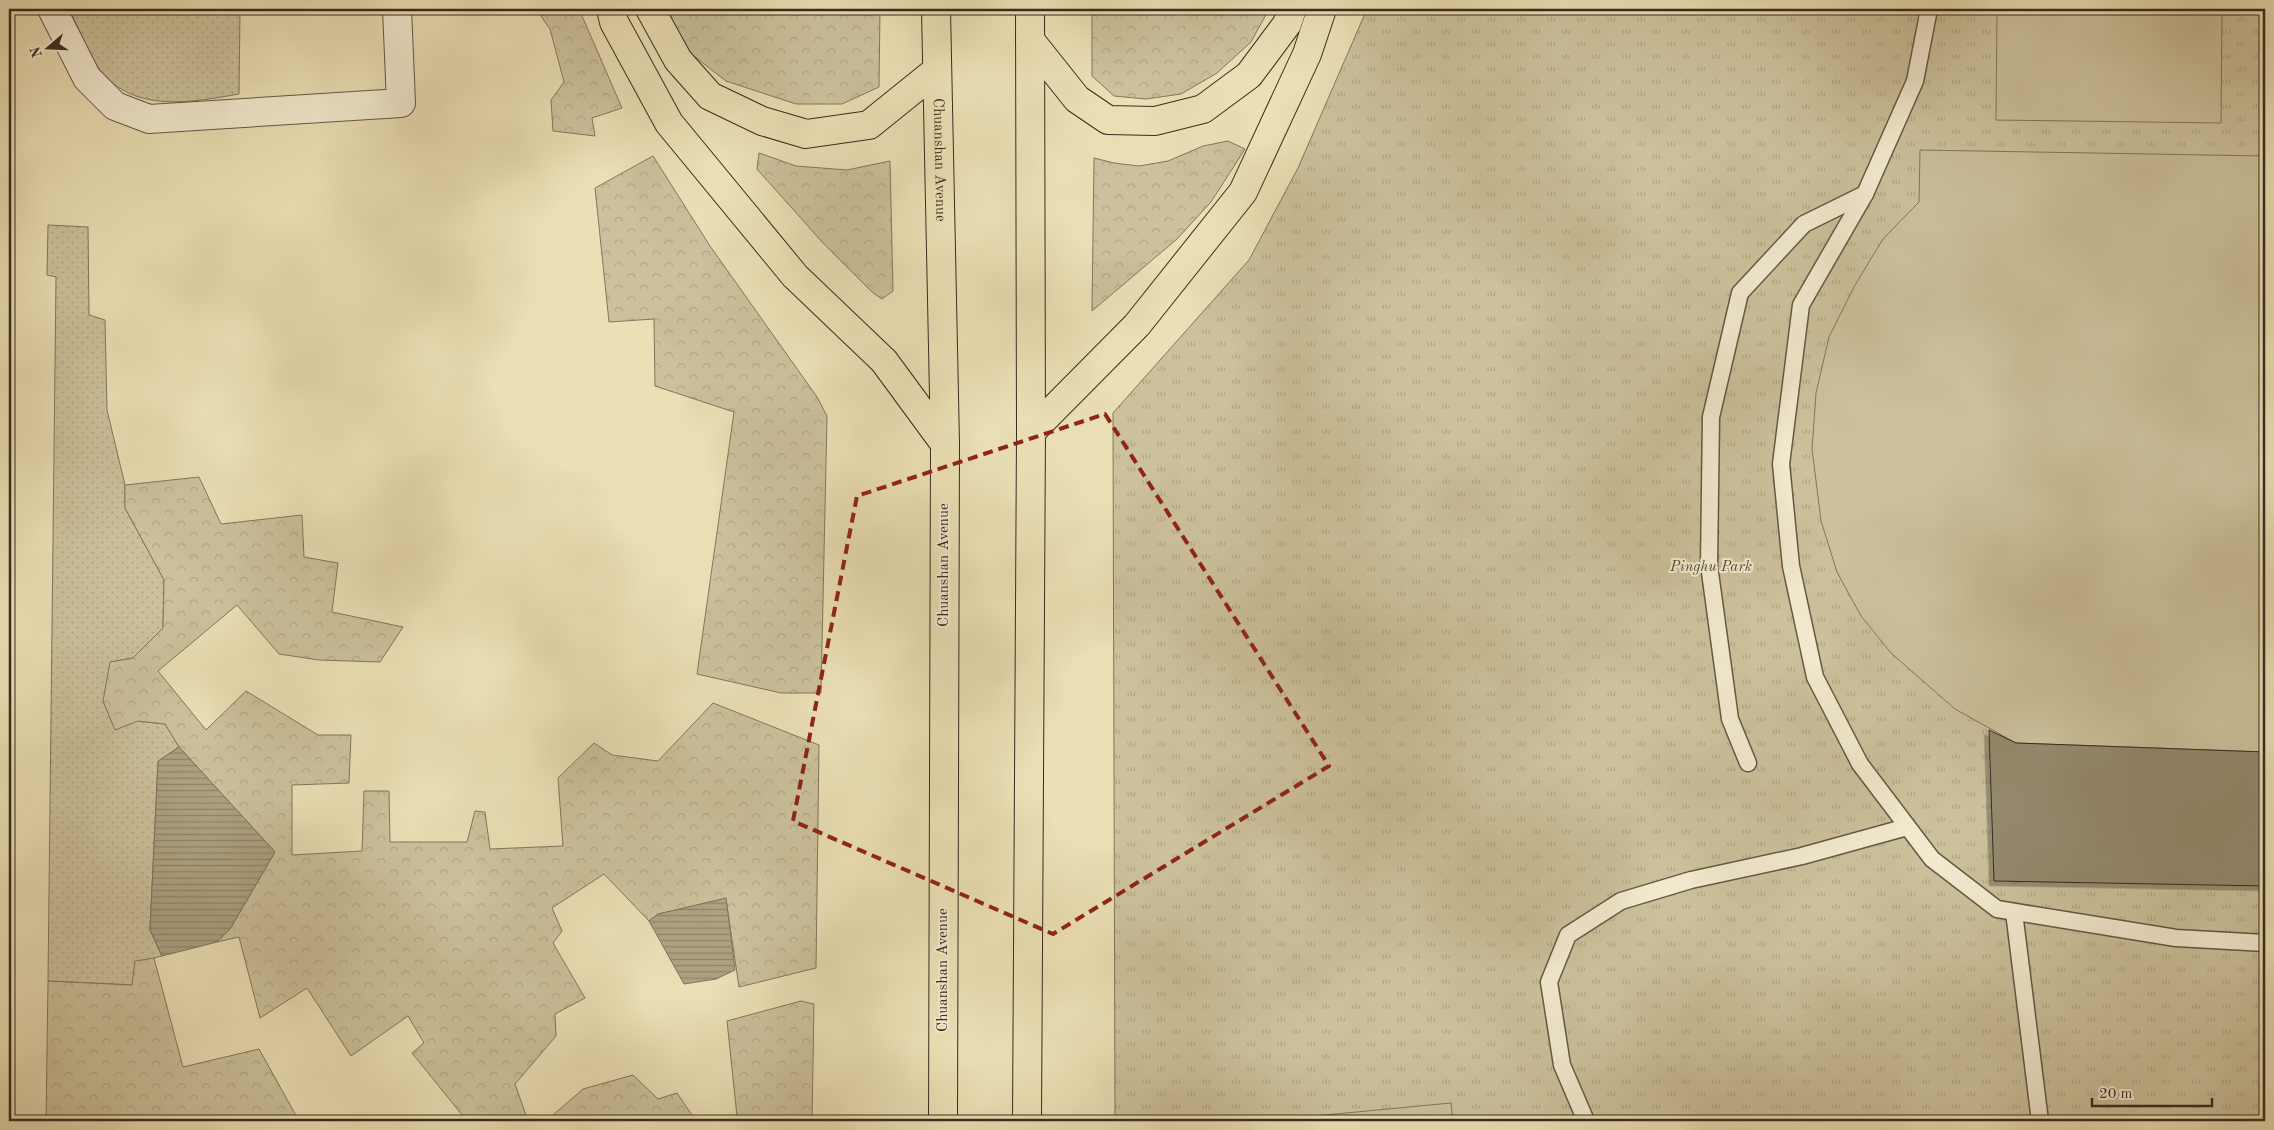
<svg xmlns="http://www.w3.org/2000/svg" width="2274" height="1130" viewBox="0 0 2274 1130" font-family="'Old Standard TT',serif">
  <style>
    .grass { fill: url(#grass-dots); stroke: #81765e }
    .forest { fill: url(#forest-crowns); stroke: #81765e }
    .park { fill: url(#park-tufts); stroke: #81765e }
    .pitch { fill: #ccc19c; stroke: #81765e }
    .water { fill: url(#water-rules); stroke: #7d735a }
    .building { fill: #94896d; stroke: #362c1f; filter: url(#shadow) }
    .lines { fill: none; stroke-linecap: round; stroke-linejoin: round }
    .service-casing { stroke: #635944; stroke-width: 19 }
    .minor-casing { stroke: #635944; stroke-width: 30 }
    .trunk-casing { stroke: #362c1f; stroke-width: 30 }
    .service { stroke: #f2eacf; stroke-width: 16 }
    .minor { stroke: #f2eacf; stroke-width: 28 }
    .trunk { stroke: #ebdfb5; stroke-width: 28 }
    .marked { fill: none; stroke: #8f2418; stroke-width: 4; stroke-dasharray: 10 6; stroke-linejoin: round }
    .labels { text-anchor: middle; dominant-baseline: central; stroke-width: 4; stroke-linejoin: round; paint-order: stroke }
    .street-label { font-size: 15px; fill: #362c1f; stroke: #f2eacf }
    .park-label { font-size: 15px; font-style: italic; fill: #544a38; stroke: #f2eacf }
  </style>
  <defs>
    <pattern id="grass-dots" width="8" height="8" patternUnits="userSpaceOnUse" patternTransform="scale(1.25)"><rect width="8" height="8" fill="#ccc19c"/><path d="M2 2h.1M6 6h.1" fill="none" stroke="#b0a686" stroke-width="1.8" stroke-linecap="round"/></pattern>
    <pattern id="forest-crowns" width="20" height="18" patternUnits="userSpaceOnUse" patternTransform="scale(1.25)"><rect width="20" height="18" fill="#ccc19c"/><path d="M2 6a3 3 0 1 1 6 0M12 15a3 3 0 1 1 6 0" fill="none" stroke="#b0a686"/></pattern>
    <pattern id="park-tufts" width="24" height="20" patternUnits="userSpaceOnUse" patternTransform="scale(1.25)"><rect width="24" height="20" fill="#ccc19c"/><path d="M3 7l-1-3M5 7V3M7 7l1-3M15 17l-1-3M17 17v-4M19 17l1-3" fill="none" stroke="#b0a686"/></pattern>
    <pattern id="water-rules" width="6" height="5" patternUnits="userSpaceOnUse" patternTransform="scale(1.25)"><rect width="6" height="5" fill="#ada282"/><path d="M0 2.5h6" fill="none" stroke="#8e846a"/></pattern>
    <filter id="shadow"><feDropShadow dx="-4.5" dy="4.5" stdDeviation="0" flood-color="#0004"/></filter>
  </defs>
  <rect width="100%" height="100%" fill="#ebdfb5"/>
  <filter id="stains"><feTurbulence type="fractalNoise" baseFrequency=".004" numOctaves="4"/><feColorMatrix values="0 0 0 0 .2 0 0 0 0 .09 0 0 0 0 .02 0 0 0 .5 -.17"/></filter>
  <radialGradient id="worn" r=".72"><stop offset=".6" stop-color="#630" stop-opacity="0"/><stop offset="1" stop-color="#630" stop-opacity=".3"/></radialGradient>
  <g class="grass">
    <path d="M69,9H240L239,94C193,102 134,114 100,70C89,56 78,26 69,9Z"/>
    <polygon points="48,225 88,227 89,315 105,320 107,410 125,485 125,508 164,580 163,628 133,658 110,662 138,721 165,724 179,747 158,762 150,930 162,956 154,958 132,985 48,981 56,277 47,275"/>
  </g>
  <g class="forest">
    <polygon points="536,9 579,9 622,108 592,118 595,136 553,131 551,100 564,82 550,29"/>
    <polygon points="666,9 880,9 879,87 842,104 796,104 726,81 690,53"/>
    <polygon points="1092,9 1269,9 1251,42 1217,73 1181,94 1146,99 1114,96 1092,76"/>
    <polygon points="1228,141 1245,149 1211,202 1177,239 1092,311 1094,158 1114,163 1139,166 1168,161 1203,146"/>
    <polygon points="759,153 796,166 847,170 890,161 893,291 882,299 872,292 823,243 757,169"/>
    <polygon points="653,156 710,246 817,397 827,416 821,693 781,693 697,674 734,412 655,386 654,319 609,322 595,188"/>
    <polygon points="199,477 221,524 302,515 304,557 338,563 332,612 403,627 380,662 319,660 279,654 237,605 158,671 206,730 246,691 318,735 351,735 349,783 292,785 292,855 362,851 364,791 389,791 390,842 467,842 475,811 485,812 490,849 563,846 558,778 594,743 612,755 658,761 713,703 819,745 816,968 739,987 726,899 658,914 649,921 604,874 552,908 562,931 553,943 585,998 555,1014 556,1036 515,1084 528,1121 467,1121 412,1053 424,1043 408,1016 351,1056 307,988 260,1018 239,937 217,942 230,929 275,852 179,747 165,724 138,721 115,730 103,701 110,662 133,658 163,628 164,580 125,508 125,485"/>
    <polygon points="154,958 183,1067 259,1049 299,1121 46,1121 48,981 132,985 135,961"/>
    <polygon points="801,1001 814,1004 812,1121 716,1121 737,1116 727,1021"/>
    <polygon points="633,1075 658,1099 677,1093 696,1121 554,1121 552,1116 583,1089"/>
  </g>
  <polygon class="park" points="1367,9 2265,9 2265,1121 1115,1121 1113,413 1249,260 1298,168"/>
  <g class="pitch">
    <polygon points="1997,9 2222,9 2221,123 1996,120"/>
    <polygon points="1920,150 2265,156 2265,752 2016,743 1955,709 1891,653 1861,616 1837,572 1821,521 1812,449 1816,393 1829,337 1855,285 1883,239 1919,202"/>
    <polygon points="1451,1103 1453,1121 1262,1121"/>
  </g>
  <g class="water">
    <polygon points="179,747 275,852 230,929 217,942 162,956 150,930 158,761"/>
    <polygon points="726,898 735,970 716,979 684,984 649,921 658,914"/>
  </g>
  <polygon class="building" points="1989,730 2016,743 2265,752 2265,886 1994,881"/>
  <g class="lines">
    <defs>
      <g id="service">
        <polyline points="1929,9 1915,81 1865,194 1801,305 1781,464 1791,566 1815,677 1860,764 1932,859 1997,909 2176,938 2265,943"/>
        <polyline points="1748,763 1730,719 1709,565 1711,417 1740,293 1804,224 1865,194"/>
        <polyline points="2014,912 2040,1121"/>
        <polyline points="1586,1121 1562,1065 1549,982 1568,935 1621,901 1691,880 1802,856 1907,827"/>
      </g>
      <polyline id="minor" points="52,9 87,78 115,106 149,119 401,103 397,9"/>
      <g id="trunk">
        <polyline points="611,9 614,22 669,123 795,276 884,361 945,444"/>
        <polyline points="650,9 678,60 710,96 762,121 806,134 869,125 936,71"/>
        <path id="s1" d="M936,9L945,444L943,1121"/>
        <polyline points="1030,40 1077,99 1108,120 1155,121 1203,109 1249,75 1287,24 1292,9"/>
        <polyline points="1031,432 1137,325 1243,192 1307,54 1322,9"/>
        <polyline points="1027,1121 1031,432 1030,9"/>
      </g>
    </defs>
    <use href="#service" class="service-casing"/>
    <use href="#minor" class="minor-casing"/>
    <use href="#trunk" class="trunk-casing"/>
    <use href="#service" class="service"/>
    <use href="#minor" class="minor"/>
    <use href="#trunk" class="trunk"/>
  </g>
  <path class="marked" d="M1105,414L1329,766L1053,934L793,821L857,496Z"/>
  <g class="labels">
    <g class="street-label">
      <text stroke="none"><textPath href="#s1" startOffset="151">Chuanshan Avenue</textPath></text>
      <text transform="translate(944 565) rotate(-90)">Chuanshan Avenue</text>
      <text transform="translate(943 970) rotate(-90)">Chuanshan Avenue</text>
    </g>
    <g class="park-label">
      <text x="1711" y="567">Pinghu Park</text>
    </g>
  </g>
  <rect width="2274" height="1130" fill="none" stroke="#ebdfb5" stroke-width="30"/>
  <rect x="10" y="10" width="2254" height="1110" fill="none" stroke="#362c1f" stroke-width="2.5"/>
  <rect x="15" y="15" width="2244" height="1100" fill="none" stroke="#362c1f"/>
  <g transform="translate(48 48) rotate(251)" stroke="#f2eacf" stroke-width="4" paint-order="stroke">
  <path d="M0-4L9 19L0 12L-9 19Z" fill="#362c1f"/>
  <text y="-8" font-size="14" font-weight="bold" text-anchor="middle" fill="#362c1f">N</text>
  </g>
  <path d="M2092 1098v8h120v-8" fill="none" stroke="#362c1f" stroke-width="2.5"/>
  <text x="2099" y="1098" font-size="15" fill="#362c1f" stroke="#f2eacf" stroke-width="4" paint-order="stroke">20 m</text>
  <rect width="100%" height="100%" filter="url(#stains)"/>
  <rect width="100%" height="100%" fill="url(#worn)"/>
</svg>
